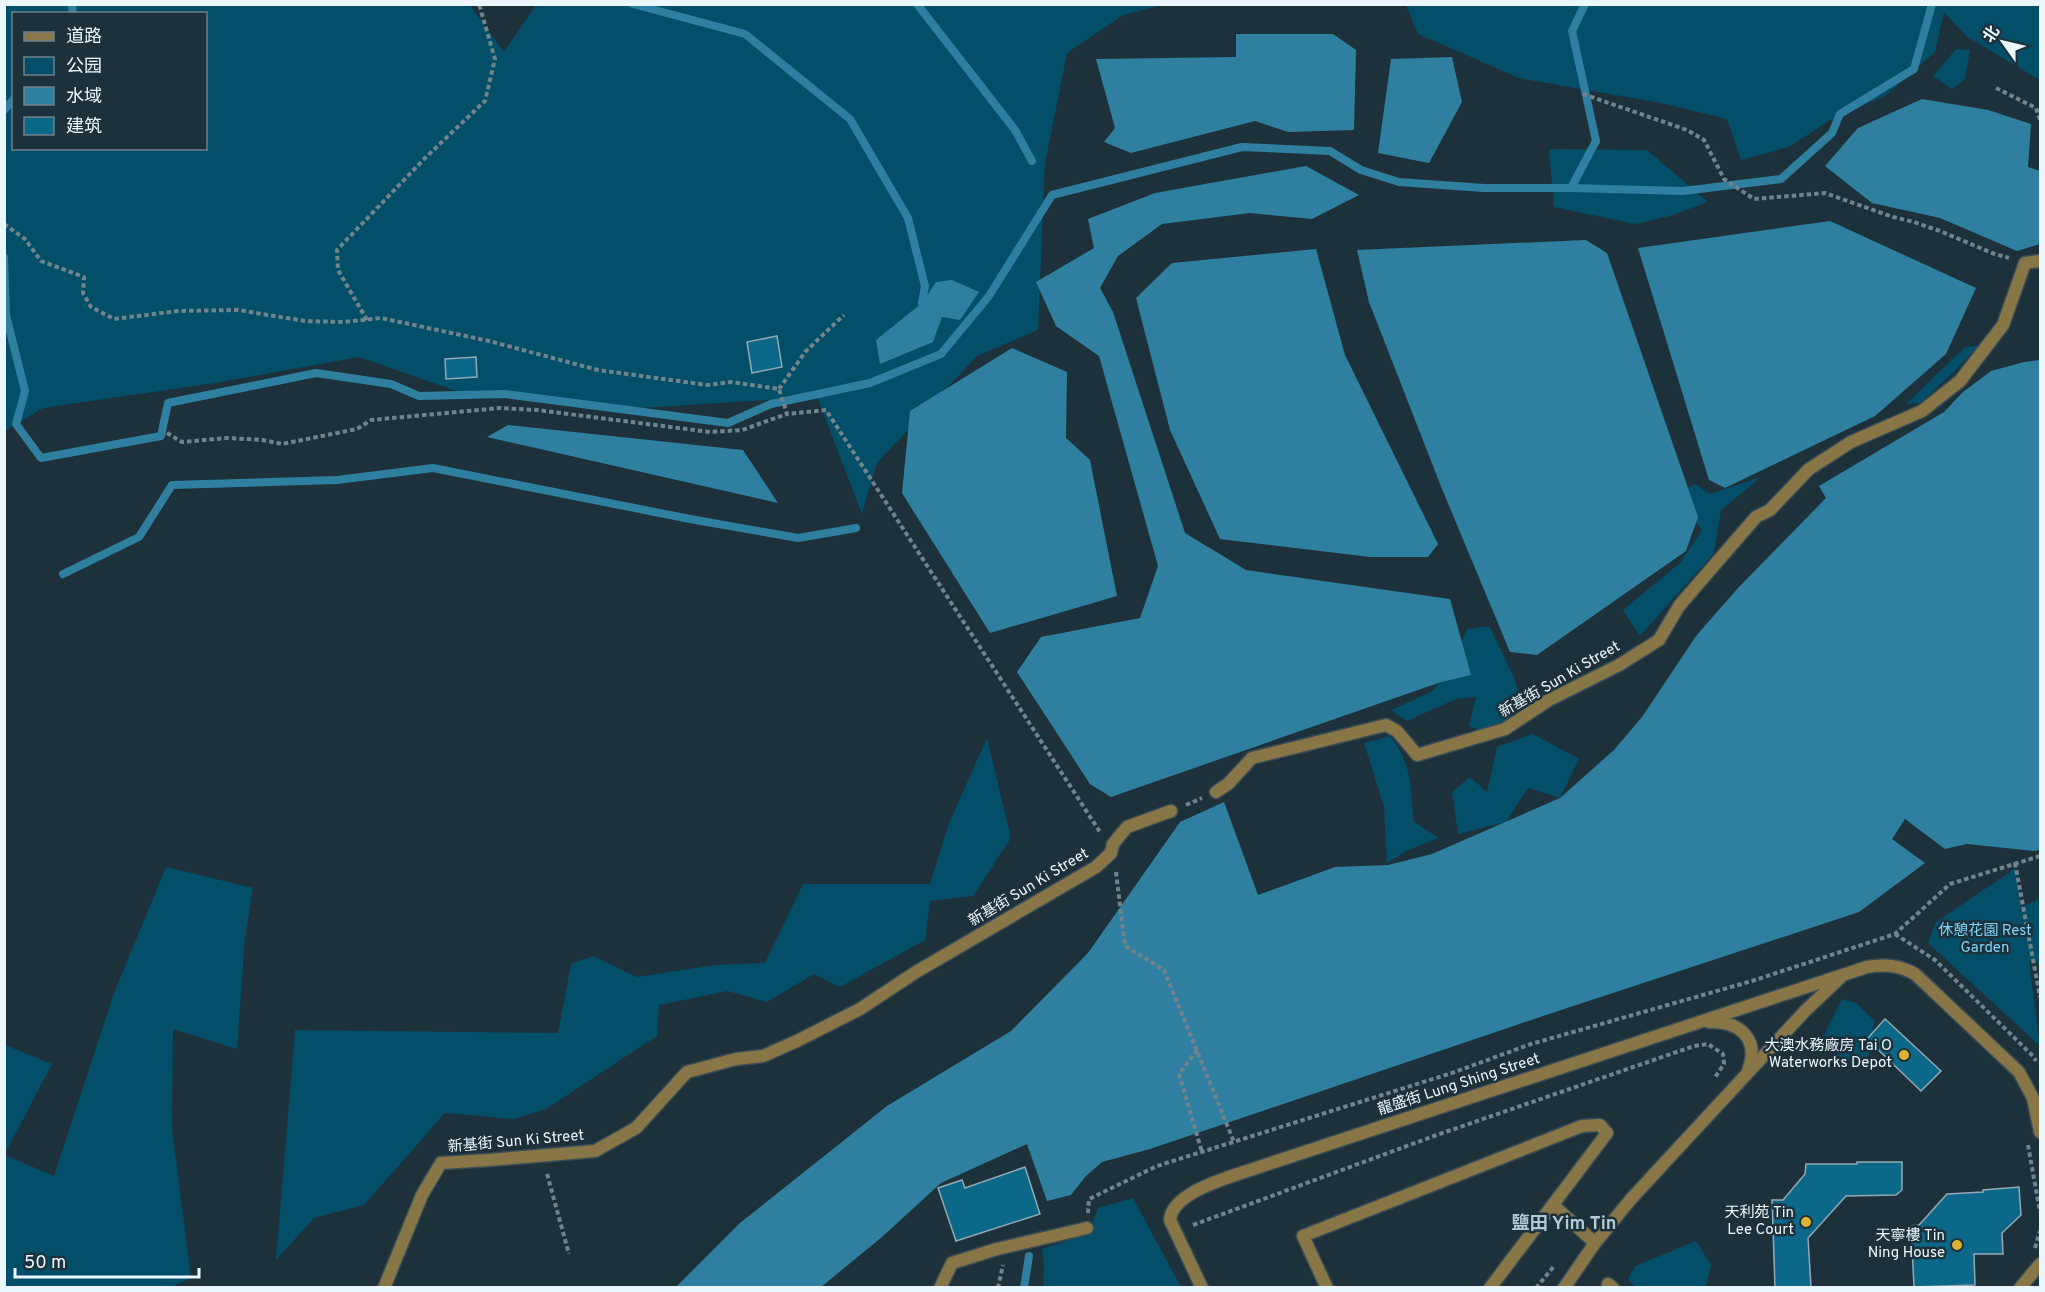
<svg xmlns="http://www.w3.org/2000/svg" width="2045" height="1292" viewBox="0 0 2045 1292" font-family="Overpass,'Noto Sans SC',sans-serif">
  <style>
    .green { fill: #034e68; fill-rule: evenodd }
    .water { fill: #2f80a0 }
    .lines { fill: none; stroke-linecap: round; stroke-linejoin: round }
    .stream { stroke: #2f80a0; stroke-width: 8 }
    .building { fill: #0c6888; stroke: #92a9b5; stroke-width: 1.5 }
    .service-casing { stroke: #3a4d56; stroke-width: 15 }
    .pedestrian-casing { stroke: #3a4d56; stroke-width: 15 }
    .minor-casing { stroke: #3a4d56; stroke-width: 15 }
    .path { stroke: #72838c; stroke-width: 4; stroke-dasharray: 4.5 3; stroke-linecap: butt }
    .service { stroke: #887647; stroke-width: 12 }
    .pedestrian { stroke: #887647; stroke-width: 12 }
    .minor { stroke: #887647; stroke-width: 12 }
    .poi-dot { fill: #dcb233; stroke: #1d313b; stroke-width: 2 }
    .labels { text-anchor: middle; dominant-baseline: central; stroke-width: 5; stroke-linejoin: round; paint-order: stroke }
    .street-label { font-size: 15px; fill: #ebf7fd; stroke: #1d313b }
    .park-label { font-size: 15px; fill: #7fd3f9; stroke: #1d313b }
    .poi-label { font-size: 15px; fill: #ebf7fd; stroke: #1d313b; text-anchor: end }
    .quarter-label { font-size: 18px; font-weight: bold; fill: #b3cbd6; stroke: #1d313b }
  </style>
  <rect width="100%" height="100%" fill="#1d313b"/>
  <g class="green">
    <path d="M5,5H470L504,52L536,5H1163L1123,15L1067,53L1045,163L1038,330L977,356L877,463L862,514L817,397L640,408L533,400L456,391L359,357L215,383L43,408L5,431ZM14,14H206V148H14Z"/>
    <polygon points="1402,5 2040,5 2040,80 1966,36 1944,12 1935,52 1886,95 1827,122 1789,147 1741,160 1727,119 1661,103 1519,78 1418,34 1406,5"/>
    <polygon points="1956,49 1970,50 1965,79 1952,89 1933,76"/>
    <polygon points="1549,149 1647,150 1708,202 1670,216 1635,224 1554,207"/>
    <polygon points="1979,345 1956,370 1920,403 1906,404 1964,348"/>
    <polygon points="1761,477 1721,510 1714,553 1640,636 1623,610 1680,563 1702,530 1675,494 1695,484 1710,494"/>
    <polygon points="1489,626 1515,679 1521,705 1500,738 1469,726 1476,697 1456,699 1407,721 1391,710 1433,691 1452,664 1467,629"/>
    <polygon points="1533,734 1579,759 1560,798 1528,788 1506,822 1458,834 1452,792 1470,777 1487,792 1497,747"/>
    <path d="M1390,736C1413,765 1410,787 1414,822L1439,838L1408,850L1387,863L1384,807L1364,743Z"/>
    <polygon points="987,738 1011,838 973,896 930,901 925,940 840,987 814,974 767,1002 728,991 659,1005 657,1036 546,1109 514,1119 445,1113 364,1205 314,1218 276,1260 295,1030 558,1033 571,964 593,956 637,977 715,965 765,963 803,884 930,884 949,823"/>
    <polygon points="166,867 253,888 245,938 237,1049 173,1029 172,1128 191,1278 169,1288 5,1287 5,1155 54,1176 114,993"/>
    <polygon points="2016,868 2021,907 2040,899 2040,963 2029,961 2040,1046 1928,943 1936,922"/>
    <polygon points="1842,999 1856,1003 1875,1021 1868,1057 1839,1064 1824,1035"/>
    <polygon points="5,1045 52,1064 5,1154"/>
    <polygon points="1133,1198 1181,1287 1043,1287 1044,1265 1042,1249 1089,1234 1098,1208"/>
    <polygon points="1696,1241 1711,1265 1706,1287 1635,1287 1628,1279 1635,1266"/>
  </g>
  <g class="water">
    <polygon points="1236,34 1333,34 1356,50 1354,130 1288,132 1255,121 1131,153 1104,142 1115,128 1096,59 1236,57"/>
    <polygon points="1452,57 1462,102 1429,163 1378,153 1391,59"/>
    <polygon points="1922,99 1988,110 2031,124 2028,167 2040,171 2040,244 2017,251 1940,218 1872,203 1825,166 1858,128"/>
    <polygon points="1306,166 1359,195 1312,219 1250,213 1162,224 1118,256 1100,288 1113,312 1185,533 1246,570 1450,599 1471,675 1441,682 1111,797 1090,784 1017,672 1041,637 1140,618 1158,566 1099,356 1056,326 1036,282 1094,248 1088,219 1155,193"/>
    <polygon points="1830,221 1976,288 1946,354 1875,416 1725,488 1709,480 1638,248"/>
    <polygon points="1586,240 1607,253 1698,517 1686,551 1537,655 1510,652 1442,489 1369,302 1357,250"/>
    <polygon points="1316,249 1345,355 1438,544 1428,557 1370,557 1220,539 1170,430 1136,298 1172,263"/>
    <polygon points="952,280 979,292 960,320 942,317 933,342 880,364 876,340 922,303 936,282"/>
    <polygon points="1012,348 1067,372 1066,438 1090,460 1117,596 990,633 902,493 910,411"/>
    <polygon points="2040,360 2040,850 2034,851 1967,844 1945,849 1905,819 1892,839 1925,863 1859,912 1549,1014 1150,1149 1102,1162 1086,1176 1071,1195 1047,1201 1027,1144 941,1183 882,1237 821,1287 676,1287 740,1223 887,1106 1011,1031 1088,953 1180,822 1224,802 1258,895 1335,867 1388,865 1432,854 1560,798 1614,750 1642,717 1696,636 1738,588 1826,498 1819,486 1944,412 1963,392 1991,371 2024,362"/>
    <polygon points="508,425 743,450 778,503 487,437"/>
  </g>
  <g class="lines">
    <g class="stream">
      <polyline points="72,4 73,14"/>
      <polyline points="633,4 745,34 850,119 908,218 925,286 922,303"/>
      <polyline points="917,4 1015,130 1032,161"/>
      <polyline points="4,110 14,99"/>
      <polyline points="1571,188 1596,141 1572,31 1585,4"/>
      <polyline points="4,257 6,315 25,391 16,424 41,458 161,436 168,403 316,373 391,384 419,396 505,394 728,423 771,404 870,383 941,354 989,296 1052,195 1242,147 1330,151 1361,170 1399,182 1484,188 1571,188 1683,191 1781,179 1832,133 1840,114 1914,69 1932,4"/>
      <polyline points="63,574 139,537 172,485 337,480 433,468 690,519 798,538 856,528"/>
      <polyline points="1024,1288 1029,1256"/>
    </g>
  </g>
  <g class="building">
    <polygon points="777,336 782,367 752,373 747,342"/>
    <polygon points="476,357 477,377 446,379 445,359"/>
    <polygon points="1885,1019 1941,1071 1921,1091 1867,1039"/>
    <polygon points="1857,1162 1902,1162 1902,1190 1896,1195 1846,1196 1808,1238 1811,1287 1775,1287 1772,1200 1783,1200 1805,1174 1806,1164 1857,1164"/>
    <polygon points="1025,1167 1040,1214 956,1241 938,1188 962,1180 965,1188"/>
    <polygon points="2019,1187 2021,1215 2002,1233 2003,1254 1974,1254 1975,1285 1914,1287 1911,1226 1919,1225 1947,1194 1983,1192 1983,1190"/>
  </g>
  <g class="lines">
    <defs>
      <g id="service">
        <polyline points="1553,1205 1595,1243"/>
        <polyline points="1327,1288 1303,1236 1582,1126 1600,1125 1607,1133 1490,1288"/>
      </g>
      <g id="pedestrian">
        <polyline points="1216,792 1228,784 1252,758 1386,725 1397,731 1417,755 1505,729 1549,700 1619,665 1659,640 1679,606 1756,517 1770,510 1809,469 1851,442 1922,411 1960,381 2003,325 2025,263 2040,261"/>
        <polyline points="384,1288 422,1195 441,1163 489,1160 595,1151 636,1128 687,1072 736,1059 763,1056 797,1041 860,1009 916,972 1096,867 1111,853 1113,844 1127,827 1171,811"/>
        <polyline points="940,1288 952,1263 997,1249 1087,1228"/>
      </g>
      <g id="minor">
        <path d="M1709,1022C1741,1021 1760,1040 1748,1071"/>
        <polyline points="1608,1284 1613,1288"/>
        <path d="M1202,1288L1170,1220C1172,1190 1238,1175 1262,1166L1867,967C1885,964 1899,965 1915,974L2019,1072L2033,1098L2040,1132"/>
        <polyline points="1564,1288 1595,1243 1631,1199 1805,1011 1840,978"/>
        <polyline points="2020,1288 2040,1264"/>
      </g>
    </defs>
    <use href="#service" class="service-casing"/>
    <use href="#pedestrian" class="pedestrian-casing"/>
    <use href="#minor" class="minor-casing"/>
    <g class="path">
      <polyline points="1996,88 2036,108 2040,120"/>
      <polyline points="1583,94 1687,130 1704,140 1724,179 1754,199 1825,193 1893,217 1914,222 1940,231 1992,253 2009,258"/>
      <polyline points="4,224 25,239 41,261 84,277 83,293 91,307 114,319 178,311 238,310 305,321 343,322 381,318 489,341 598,370 707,385 731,382 779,389 787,414 826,410 1100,832"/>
      <polyline points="367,320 338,270 337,250 425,158 485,101 495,59 479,4"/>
      <polyline points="779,389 806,351 844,315"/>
      <polyline points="167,433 182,442 227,438 263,440 282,444 357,429 371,420 500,408 537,410 710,432 742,430 787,414"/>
      <polyline points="1186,805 1202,798"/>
      <polyline points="2015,863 2040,997"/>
      <polyline points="1116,872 1125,946 1164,970 1234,1142"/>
      <polyline points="1895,934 1935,960 2033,1056 2036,1061"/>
      <polyline points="1197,1050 1179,1074 1202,1152"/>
      <polyline points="2028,1145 2040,1212"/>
      <polyline points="547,1174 569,1254"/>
      <polyline points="1088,1213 1089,1199 1157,1166 1452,1073 1531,1044 1752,981 1895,934 1950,884 2040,856"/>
      <polyline points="1193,1225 1434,1136 1694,1046 1708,1044 1723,1054 1724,1064 1714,1079"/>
      <polyline points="2035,1248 2040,1231"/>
      <polyline points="998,1288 1003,1265"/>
      <polyline points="1536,1288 1555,1265"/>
    </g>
    <use href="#service" class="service"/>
    <use href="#pedestrian" class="pedestrian"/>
    <use href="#minor" class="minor"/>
  </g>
  <g class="poi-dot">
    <circle cx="1904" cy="1055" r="6"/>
    <circle cx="1806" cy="1222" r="6"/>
    <circle cx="1957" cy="1245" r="6"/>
  </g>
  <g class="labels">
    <g class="street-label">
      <text transform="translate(1560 680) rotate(-30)">新基街 Sun Ki Street</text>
      <text transform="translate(1029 888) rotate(-31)">新基街 Sun Ki Street</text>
      <text transform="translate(1459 1085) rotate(-18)">龍盛街 Lung Shing Street</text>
      <text transform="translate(516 1142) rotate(-5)">新基街 Sun Ki Street</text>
    </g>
    <g class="park-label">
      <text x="1985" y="931">休憩花園 Rest<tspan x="1985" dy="17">Garden</tspan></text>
    </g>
    <g class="poi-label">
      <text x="1892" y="1046">大澳水務廠房 Tai O<tspan x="1892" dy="17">Waterworks Depot</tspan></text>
      <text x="1794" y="1213">天利苑 Tin<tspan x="1794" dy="17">Lee Court</tspan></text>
      <text x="1945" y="1236">天寧樓 Tin<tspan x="1945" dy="17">Ning House</tspan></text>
    </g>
    <g class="quarter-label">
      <text x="1564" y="1224">鹽田 Yim Tin</text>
    </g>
  </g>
  <rect width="2045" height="1292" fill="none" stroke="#ebf7fd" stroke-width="12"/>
  <rect x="12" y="12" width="195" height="138" fill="#1d313b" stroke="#6f8089" stroke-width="1.5"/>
  <rect x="24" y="32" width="30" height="9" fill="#887647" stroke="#6f8089" stroke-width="1.5"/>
  <text x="66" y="42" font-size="18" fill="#ebf7fd">道路</text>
  <rect x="24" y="57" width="30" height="18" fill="#034e68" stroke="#6f8089" stroke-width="1.5"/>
  <text x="66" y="72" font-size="18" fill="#ebf7fd">公园</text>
  <rect x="24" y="87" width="30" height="18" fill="#2f80a0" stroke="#6f8089" stroke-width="1.5"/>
  <text x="66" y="102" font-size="18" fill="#ebf7fd">水域</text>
  <rect x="24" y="117" width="30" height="18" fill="#0c6888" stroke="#6f8089" stroke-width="1.5"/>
  <text x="66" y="132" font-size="18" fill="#ebf7fd">建筑</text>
  <g transform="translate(2003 42) rotate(304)" stroke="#1d313b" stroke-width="4.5" paint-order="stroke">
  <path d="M0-4.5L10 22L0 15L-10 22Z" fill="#ebf7fd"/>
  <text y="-9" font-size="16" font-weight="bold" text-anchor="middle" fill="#ebf7fd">北</text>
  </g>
  <path d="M15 1268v9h184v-9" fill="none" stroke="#ebf7fd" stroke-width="3"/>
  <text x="24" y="1268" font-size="18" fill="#ebf7fd" stroke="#1d313b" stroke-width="4.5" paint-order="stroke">50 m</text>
</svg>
